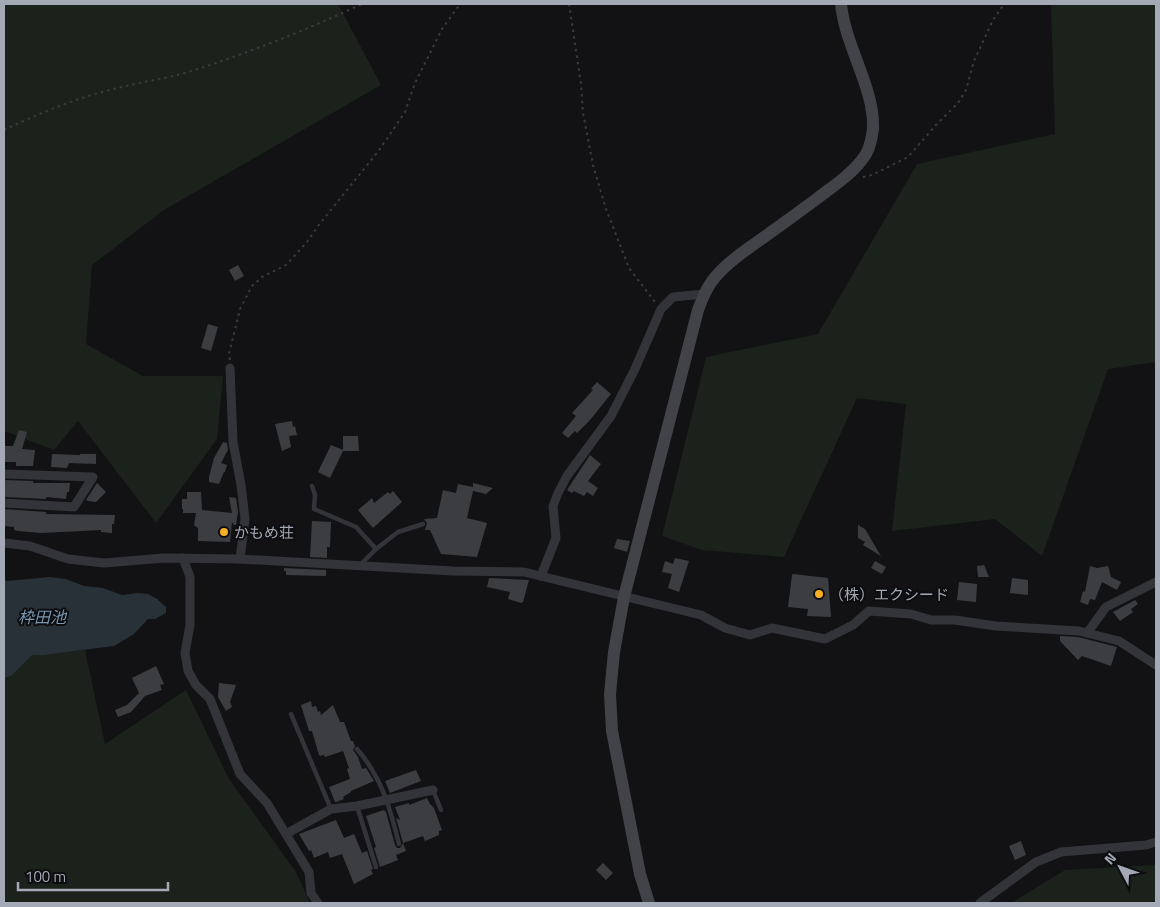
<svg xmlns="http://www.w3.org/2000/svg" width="1160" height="907" viewBox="0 0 1160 907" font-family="'Titillium Web','Noto Sans JP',sans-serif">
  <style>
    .green { fill: #1a221b }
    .water { fill: #283138 }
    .building { fill: #3c3d41 }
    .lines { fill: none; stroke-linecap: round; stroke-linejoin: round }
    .path { stroke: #393b40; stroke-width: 2; stroke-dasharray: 2.5 4; stroke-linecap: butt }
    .lane { stroke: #333439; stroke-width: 4.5 }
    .street { stroke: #333439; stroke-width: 9 }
    .secondary { stroke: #414349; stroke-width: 12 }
    .poi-dot { fill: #f7af27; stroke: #0d0d0f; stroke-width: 2 }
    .labels { text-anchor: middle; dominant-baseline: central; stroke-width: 4; stroke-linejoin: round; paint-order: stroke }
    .poi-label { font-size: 15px; fill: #a3a9b5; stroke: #0d0d0f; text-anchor: start }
    .water-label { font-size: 16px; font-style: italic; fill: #7897b2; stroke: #0d0d0f }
  </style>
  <rect width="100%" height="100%" fill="#121214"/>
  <g class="green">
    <polygon points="4,4 338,4 381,85 164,210 92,265 86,344 143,376 223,376 217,439 156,523 78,421 54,450 4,431"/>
    <polygon points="1051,4 1156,4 1156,362 1108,369 1042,556 995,519 892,531 906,404 857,398 784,557 702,550 662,536 706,357 818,334 917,164 1055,134"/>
    <polygon points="85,650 105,744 186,690 229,779 296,872 310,903 4,903 4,673 32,655"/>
    <polygon points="1156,865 1156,903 1011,903 1065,870"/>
  </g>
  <polygon class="water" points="50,577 66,579 84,586 103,588 122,595 138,593 148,594 157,599 166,607 166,613 155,619 148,619 134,634 114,646 43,655 32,655 11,676 4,678 4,579 7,581"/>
  <g class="building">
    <polygon points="238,265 244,276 235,281 229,270"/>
    <polygon points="208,324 218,327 211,351 201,348"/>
    <polygon points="597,382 611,394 590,420 577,433 575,431 568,438 562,433 576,416 572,413 593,390 591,389"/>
    <polygon points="292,421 293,427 295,426 297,435 289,436 291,447 282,451 275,424"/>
    <polygon points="19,430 27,432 22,449 35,450 33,466 16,466 16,462 4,462 4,446 13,446"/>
    <polygon points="343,436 358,436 359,451 343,451 330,478 318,472 331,445 343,450"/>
    <polygon points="223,442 227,443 228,450 221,463 227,465 225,472 224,472 219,484 209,482 209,477 214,458"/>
    <polygon points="52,454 80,455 80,454 96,454 96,464 69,463 67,468 51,467"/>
    <polygon points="590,455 601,464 588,481 598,488 593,496 587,492 584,496 574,491 572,493 567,490"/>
    <polygon points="4,480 33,481 33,483 70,483 69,492 67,492 66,499 46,497 46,499 4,497"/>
    <polygon points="97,483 106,492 96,502 88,501 86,500"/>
    <polygon points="473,483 493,488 486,494 473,491 467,518 487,523 477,557 441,554 430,530 425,530 427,523 424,519 437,518 443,490 456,493 458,484 473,487"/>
    <polygon points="393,491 402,502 373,528 358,510 372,498 374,503 388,492 390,494"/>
    <polygon points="187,492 201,492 202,510 232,513 229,497 236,498 238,512 236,525 234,525 232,522 230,542 198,541 198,528 194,525 196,513 183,513 183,509 182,509 182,499 187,499"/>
    <polygon points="4,509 46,512 46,514 115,515 114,524 112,524 112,533 101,532 101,530 41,533 18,531 14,530 14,527 4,526"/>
    <polygon points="312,521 331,522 330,547 327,547 327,558 310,557"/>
    <polygon points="858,525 865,529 881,556 863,545 865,542 858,538"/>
    <polygon points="617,539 630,541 627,552 614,548"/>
    <polygon points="675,558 689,561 679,592 668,588 672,574 662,572 665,561 673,564"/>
    <polygon points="875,561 886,567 882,574 871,568"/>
    <polygon points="984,565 989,577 978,577 977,566"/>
    <polygon points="1090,566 1097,568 1108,566 1111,577 1121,582 1117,590 1102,582 1095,600 1090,599 1088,605 1080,602 1083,591 1085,592"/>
    <polygon points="284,568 326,570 326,576 286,575 286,571 284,571"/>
    <polygon points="793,574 828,578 831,617 807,616 808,609 788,607 792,575"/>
    <polygon points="489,578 529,580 523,602 521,603 508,599 510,592 487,587"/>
    <polygon points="1012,578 1028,580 1028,595 1010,593"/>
    <polygon points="959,582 977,584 976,602 957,600"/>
    <polygon points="1135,600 1138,604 1131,609 1133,612 1120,621 1113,612"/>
    <polygon points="1060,636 1078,637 1117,647 1111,666 1082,656 1078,660 1060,641"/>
    <polygon points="156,666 164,684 160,685 162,690 145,696 131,712 118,717 115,710 127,705 139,693 132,678"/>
    <polygon points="219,683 236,685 230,702 232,707 226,711 218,697"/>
    <polygon points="311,701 312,707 316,706 318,712 320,711 321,715 333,705 340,722 344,722 351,741 353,741 355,746 353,750 358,757 362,769 366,768 374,781 351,791 351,792 343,797 344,799 336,802 335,802 329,787 350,779 347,769 349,768 343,751 325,757 324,755 320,756 319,755 312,731 309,731 301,705"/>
    <polygon points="416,770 421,781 390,793 385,781"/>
    <polygon points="427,798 430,804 434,808 442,830 439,831 439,835 425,841 423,836 403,843 406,851 396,855 398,860 380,867 374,848 376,847 366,816 384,810 386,812 395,845 397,848 400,848 403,843 396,818 400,820 395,807 409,803 409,805"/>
    <polygon points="336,820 344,838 354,834 362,853 367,851 373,869 371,870 373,874 354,884 342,854 330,858 328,852 314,858 311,850 309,851 299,834"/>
    <polygon points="1021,841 1026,855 1015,860 1009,846"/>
    <polygon points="603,863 613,873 606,880 596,870"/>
  </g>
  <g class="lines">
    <g class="path">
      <polyline points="569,4 581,84 583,113 593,165 606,209 629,268 655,302"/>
      <path d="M4,130C40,113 78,97 118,88C140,82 163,79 185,73C246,54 304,31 362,4"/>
      <polyline points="863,177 872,175 908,157 936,125 958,103 966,90 974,61 993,20 1004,4"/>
      <polyline points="230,360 229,354 240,309 252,286 262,277 286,265 307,242 318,226 380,149 405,112 415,83 442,29 460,4"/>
    </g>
    <g class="lane">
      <polyline points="312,486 315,495 314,509 356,527 376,549"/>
      <polyline points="360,565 376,549 398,532 423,524"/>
      <polyline points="291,714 331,809"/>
      <path d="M357,749C382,778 390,808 399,844"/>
      <polyline points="433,790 441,810"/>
      <polyline points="357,806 376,867"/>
    </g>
    <g class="street">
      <polyline points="230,368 233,442 241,485 245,519 240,559"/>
      <polyline points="4,474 93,477 74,507 4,503"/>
      <polyline points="4,543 30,546 68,559 104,563 164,558 240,559 453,571 524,572 701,615 725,628 750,635 772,628 825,639 853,625 869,611 911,614 931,620 955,620 996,626 1079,631 1119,641 1156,665"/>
      <polyline points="183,558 190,577 190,625 185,653 188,671 196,685 210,699 240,774 267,803 309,872 311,893 318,903"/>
      <polyline points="541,576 556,538 553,506 558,493 567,476 611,416 635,369 661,309 673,297 704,294"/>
      <polyline points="1087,633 1106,607 1156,582"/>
      <polyline points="286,834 331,809 357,806 433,790"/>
      <polyline points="980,903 1036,862 1061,852 1146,845 1156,842"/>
    </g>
    <path class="secondary" d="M649,903L640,874L612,731L610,694L614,652L624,597L698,310C703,297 708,284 718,274C730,260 745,251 760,240C782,224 805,208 827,191C841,181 857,169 866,154C870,147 872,137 873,129C875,89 845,46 841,4"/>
  </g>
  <g class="poi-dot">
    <circle cx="224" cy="532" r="5"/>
    <circle cx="819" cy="594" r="5"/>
  </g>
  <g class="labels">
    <g class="poi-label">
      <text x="234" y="532">かもめ荘</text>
      <text x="829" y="594">（株）エクシード</text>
    </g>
    <g class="water-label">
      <text x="42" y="617">枠田池</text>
    </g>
  </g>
  <rect width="1160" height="907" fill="none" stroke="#a3a9b5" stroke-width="10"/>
  <g transform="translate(1120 867) rotate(311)" stroke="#0d0d0f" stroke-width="4" paint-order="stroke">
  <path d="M0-4L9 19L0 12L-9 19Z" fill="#a3a9b5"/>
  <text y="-8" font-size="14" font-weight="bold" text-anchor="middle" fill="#a3a9b5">N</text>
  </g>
  <path d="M18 882v8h150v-8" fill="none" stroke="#a3a9b5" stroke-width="2.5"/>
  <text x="25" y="882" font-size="15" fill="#a3a9b5" stroke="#0d0d0f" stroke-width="4" paint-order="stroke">100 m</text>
</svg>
